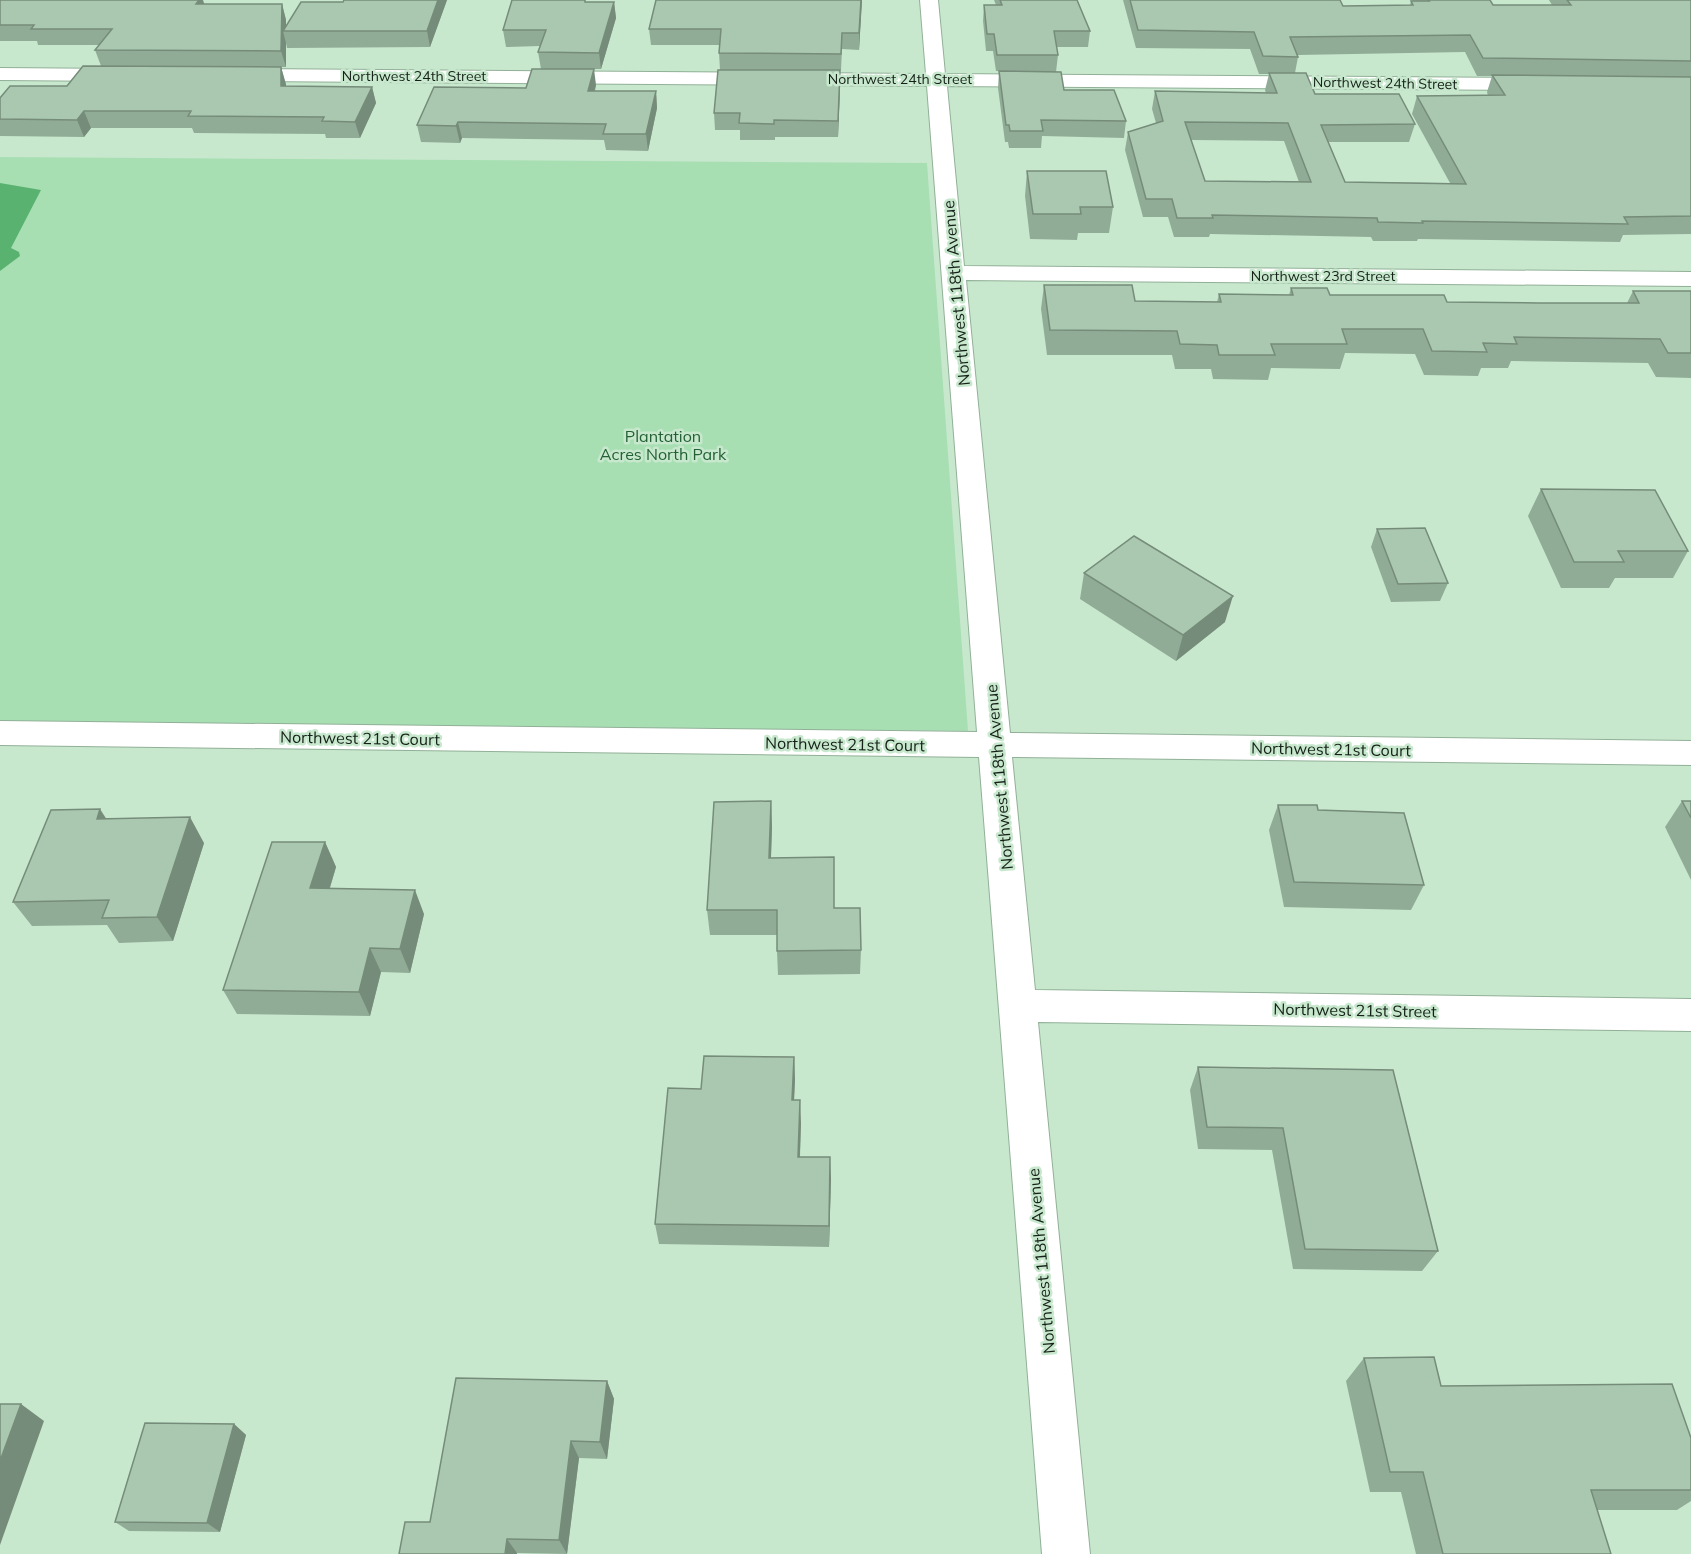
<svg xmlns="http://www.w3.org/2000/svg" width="1691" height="1554" viewBox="0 0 1691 1554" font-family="Mulish,sans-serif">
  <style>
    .green { fill: #a7dfb3 }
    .water { fill: #5ab271 }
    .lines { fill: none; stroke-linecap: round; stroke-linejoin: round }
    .minor-casing { stroke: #91b097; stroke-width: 2 }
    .minor { fill: #fff; fill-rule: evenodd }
    .wall { fill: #91ac96; fill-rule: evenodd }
    .shaded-wall { fill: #768c7a }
    .building { fill: #a9c8af; stroke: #768c7a; stroke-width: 1.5; fill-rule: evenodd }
    .labels { text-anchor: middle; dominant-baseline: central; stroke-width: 5; stroke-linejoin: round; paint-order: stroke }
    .far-street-label { font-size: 14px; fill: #152118; stroke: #c8e8ce }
    .street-label { font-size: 16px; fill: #152118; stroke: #c8e8ce }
    .park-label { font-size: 16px; fill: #236135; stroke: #c8e8ce }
  </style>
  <rect width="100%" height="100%" fill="#c8e8ce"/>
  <polygon class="green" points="0,157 927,163 968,731 0,722"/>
  <polygon class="water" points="0,183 41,190 11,248 19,252 20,256 0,271"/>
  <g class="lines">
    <defs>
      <g id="minor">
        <polygon points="920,0 938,0 945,74 1533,78 1540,80 1543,84 1540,88 1533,90 947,86 964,266 1691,272 1691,286 966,280 1010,733 1691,741 1691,765 1012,757 1035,990 1691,999 1691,1031 1038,1022 1090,1554 1042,1554 979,757 0,745 0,721 977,732 927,86 238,81 231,79 228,75 231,71 238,69 926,74"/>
        <polygon points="0,68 120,69 127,71 130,75 127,79 120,81 0,80"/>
      </g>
    </defs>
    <use href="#minor" class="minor-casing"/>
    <use href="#minor" class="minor"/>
  </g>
  <g class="wall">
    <polygon points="0,0 204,4 282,4 286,20 286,26 343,2 344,0 447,0 430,47 287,48 286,43 286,67 101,66 95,50 99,45 38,45 37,41 0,41"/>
    <polygon points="862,0 859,50 842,49 841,70 720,70 719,53 720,45 651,45 649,29"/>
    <polygon points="994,0 1077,0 1090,31 1088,47 1056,47 1058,55 1056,72 996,71 993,51 986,51 983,21 984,5 996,5"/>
    <path d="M1123,0H1340L1343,6L1410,5L1411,1L1413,0H1490L1493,5H1552L1549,0H1691V234L1623,235L1620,242L1418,239L1417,241H1373L1371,237L1210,234L1209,237H1174L1168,217H1143L1125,150L1128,132L1156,123L1152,109L1155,91L1266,93L1265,90L1269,74H1259L1250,49L1136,48ZM1465,52L1477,76H1492L1487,92L1488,96H1417L1412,114L1450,183L1345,182L1328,142H1409L1415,124L1315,94L1295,73L1298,57V55ZM1191,140L1284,141L1299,182L1205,181Z"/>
    <polygon points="590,2 614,2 616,18 601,69 541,69 538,52 540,46 506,47 503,30"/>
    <polygon points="281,67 286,86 372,87 376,103 360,138 326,138 325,134 194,133 192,128 91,128 84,137 0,136 0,98 67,86"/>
    <polygon points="999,71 1064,90 1126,121 1124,138 1042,136 1041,148 1009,148 1008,142 1005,142 998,88"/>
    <polygon points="596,85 595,91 656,91 657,108 648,151 606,150 604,140 462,138 460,143 421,142 417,125 526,88"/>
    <polygon points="840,87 838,137 775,137 775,140 740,140 740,130 715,130 714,113"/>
    <polygon points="1027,171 1113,207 1109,233 1078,233 1077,240 1030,239 1025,196"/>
    <polygon points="1044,285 1135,301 1217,302 1219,294 1289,295 1291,288 1330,295 1447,302 1539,303 1627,303 1633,291 1691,291 1691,378 1656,377 1648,363 1511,361 1508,368 1481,368 1478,376 1424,375 1415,354 1345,353 1340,369 1271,368 1268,380 1213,379 1211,369 1175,369 1172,355 1047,355 1041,309"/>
    <polygon points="1541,489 1688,551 1673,578 1615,578 1609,588 1561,588 1528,516"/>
    <polygon points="1377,529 1448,583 1440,601 1391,602 1371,547"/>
    <polygon points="1084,573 1225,622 1176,661 1080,599"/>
    <polygon points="771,801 772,827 771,858 834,908 861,950 860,974 778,975 777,951 777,935 710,935 707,910"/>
    <polygon points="1682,801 1691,801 1691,880 1665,827"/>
    <polygon points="1278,805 1318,810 1424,885 1411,910 1284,907 1269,830"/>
    <polygon points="107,819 204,843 173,941 119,943 107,925 32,926 13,902"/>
    <polygon points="325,842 336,867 330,888 424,914 410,973 381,972 370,1016 237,1014 223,990"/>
    <polygon points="794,1057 795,1079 794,1100 801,1123 800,1157 831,1178 829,1247 659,1244 655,1224 701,1089"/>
    <polygon points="1198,1067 1393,1070 1438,1251 1422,1271 1293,1269 1272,1150 1198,1149 1190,1090"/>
    <polygon points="1364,1358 1441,1386 1691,1438 1691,1501 1677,1510 1597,1510 1611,1554 1416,1554 1401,1492 1370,1492 1346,1381"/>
    <polygon points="607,1381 614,1399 607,1459 579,1458 567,1554 517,1553 430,1522"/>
    <polygon points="234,1424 246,1435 220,1532 129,1531 115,1522"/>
  </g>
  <g class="shaded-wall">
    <polygon points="199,0 203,0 207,13 196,4"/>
    <polygon points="438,0 447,0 430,47 427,31"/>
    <polygon points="861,0 862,0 859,50 859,33"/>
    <polygon points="614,2 616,18 601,69 599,53"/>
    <polygon points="282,4 286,20 286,31 283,31 286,43 286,67 281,51"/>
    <polygon points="281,67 286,84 286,102 281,86"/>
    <polygon points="594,69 596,85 590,107 588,91"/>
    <polygon points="840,70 840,87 838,137 838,121"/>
    <polygon points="372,87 376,103 360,138 355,122"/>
    <polygon points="656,91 657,108 648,151 646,134"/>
    <polygon points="84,111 91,128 84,137 77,120"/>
    <polygon points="458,122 462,138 460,143 456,126"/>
    <polygon points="1233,596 1225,622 1176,661 1183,635"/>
    <polygon points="771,801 772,827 770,883 769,858"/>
    <polygon points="100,809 116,834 97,819"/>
    <polygon points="190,817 204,843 173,941 157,917"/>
    <polygon points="325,842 336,867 322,913 310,888"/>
    <polygon points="415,890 424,914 410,973 400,949"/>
    <polygon points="370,948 381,972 370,1016 359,992"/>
    <polygon points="794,1057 795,1079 793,1123 792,1100"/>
    <polygon points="800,1100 801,1123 799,1178 798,1157"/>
    <polygon points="830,1157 831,1178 829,1247 829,1226"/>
    <polygon points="607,1381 614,1399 607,1459 600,1442"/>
    <polygon points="21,1404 44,1421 0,1545 0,1461"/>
    <polygon points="234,1424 246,1435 220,1532 207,1523"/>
    <polygon points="571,1441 579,1458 567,1554 559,1540"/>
    <polygon points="507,1539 517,1553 517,1554 505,1554"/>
  </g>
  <g class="building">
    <polygon points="0,0 199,0 196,4 282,4 281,51 95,50 112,29 31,29 34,25 0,25"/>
    <polygon points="344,0 438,0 427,31 283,31 301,2 343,2"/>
    <polygon points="512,0 585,0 585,2 614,2 599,53 538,52 546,30 503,30"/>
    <polygon points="656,0 861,0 859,33 842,33 841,54 719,53 721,29 649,29"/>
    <polygon points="1000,0 1077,0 1090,31 1054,31 1058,55 997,55 994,34 987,34 984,5 1002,5"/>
    <polygon points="1130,0 1340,0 1343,6 1413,5 1411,1 1429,1 1428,0 1490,0 1493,5 1571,5 1567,0 1691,0 1691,61 1483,58 1470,35 1290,37 1298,57 1263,56 1254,32 1138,30"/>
    <polygon points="83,66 281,67 281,86 372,87 355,122 322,121 324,117 188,116 191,111 84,111 77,120 0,119 0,98 10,86 67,86"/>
    <polygon points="532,69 594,69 588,91 656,91 646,134 603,134 606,124 458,122 456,126 417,125 434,87 526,88"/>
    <polygon points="718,70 840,70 838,121 774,120 774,124 739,123 740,113 714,113"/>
    <polygon points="999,71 1061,72 1064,90 1114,90 1126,121 1041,120 1043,131 1010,131 1009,125 1006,125"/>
    <path d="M1269,73H1306L1315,94H1399L1415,124L1321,125L1345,182L1466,184L1417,96L1505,95L1492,75L1691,77V216L1624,217L1628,224L1422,221L1423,223L1378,222L1377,218L1212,215L1213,218H1177L1172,199H1146L1128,132L1163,121L1155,91L1277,93ZM1185,122L1288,123L1311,182L1205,181Z"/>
    <polygon points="1027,171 1106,171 1113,207 1080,207 1081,214 1033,214"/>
    <polygon points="1044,285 1132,285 1135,301 1221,302 1219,294 1293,295 1291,288 1327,288 1330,295 1444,295 1447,302 1539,303 1639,303 1633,291 1691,291 1691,353 1668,353 1660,339 1514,337 1517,344 1483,343 1487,352 1432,351 1423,329 1342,329 1347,344 1271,344 1275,355 1219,355 1217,345 1180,344 1177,331 1050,330"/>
    <polygon points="1541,489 1655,490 1688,551 1618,551 1624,562 1574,562"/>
    <polygon points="1425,528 1448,583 1398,584 1377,529"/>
    <polygon points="1134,536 1233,596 1183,635 1084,573"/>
    <polygon points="771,801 769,858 834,857 834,908 860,908 861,950 777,951 777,910 707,910 714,802"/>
    <polygon points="1682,801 1691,801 1691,818"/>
    <polygon points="1278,805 1317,805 1318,810 1404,813 1424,885 1294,882"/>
    <polygon points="100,809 97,819 190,817 157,917 102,918 109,900 13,902 51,810"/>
    <polygon points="272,842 325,842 310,888 415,890 400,949 370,948 359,992 223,990"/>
    <polygon points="704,1056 794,1057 792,1100 800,1100 798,1157 830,1157 829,1226 655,1224 668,1088 701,1089"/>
    <polygon points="1198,1067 1393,1070 1438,1251 1305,1249 1283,1128 1207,1127"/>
    <polygon points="1434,1357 1441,1386 1672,1384 1691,1438 1691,1490 1591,1490 1611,1554 1443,1554 1423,1472 1390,1472 1364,1358"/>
    <polygon points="456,1378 607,1381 600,1442 571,1441 559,1540 507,1539 505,1554 399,1554 405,1522 430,1522"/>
    <polygon points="0,1404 21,1404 0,1461"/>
    <polygon points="145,1423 234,1424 207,1523 115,1522"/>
  </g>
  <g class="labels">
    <g class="far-street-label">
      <text x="414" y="76">Northwest 24th Street</text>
      <text x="900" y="79">Northwest 24th Street</text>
      <text transform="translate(1385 83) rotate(1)">Northwest 24th Street</text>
      <text x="1323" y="276">Northwest 23rd Street</text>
    </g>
    <g class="street-label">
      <text transform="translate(956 293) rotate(-95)">Northwest 118th Avenue</text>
      <text transform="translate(360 738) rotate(1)">Northwest 21st Court</text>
      <text transform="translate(845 744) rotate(1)">Northwest 21st Court</text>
      <text transform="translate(1331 749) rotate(1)">Northwest 21st Court</text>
      <text transform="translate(999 777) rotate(-95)">Northwest 118th Avenue</text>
      <text transform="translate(1355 1010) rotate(1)">Northwest 21st Street</text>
      <text transform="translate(1041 1261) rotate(-95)">Northwest 118th Avenue</text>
    </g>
    <g class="park-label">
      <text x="663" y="436">Plantation<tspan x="663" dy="18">Acres North Park</tspan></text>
    </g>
  </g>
</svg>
